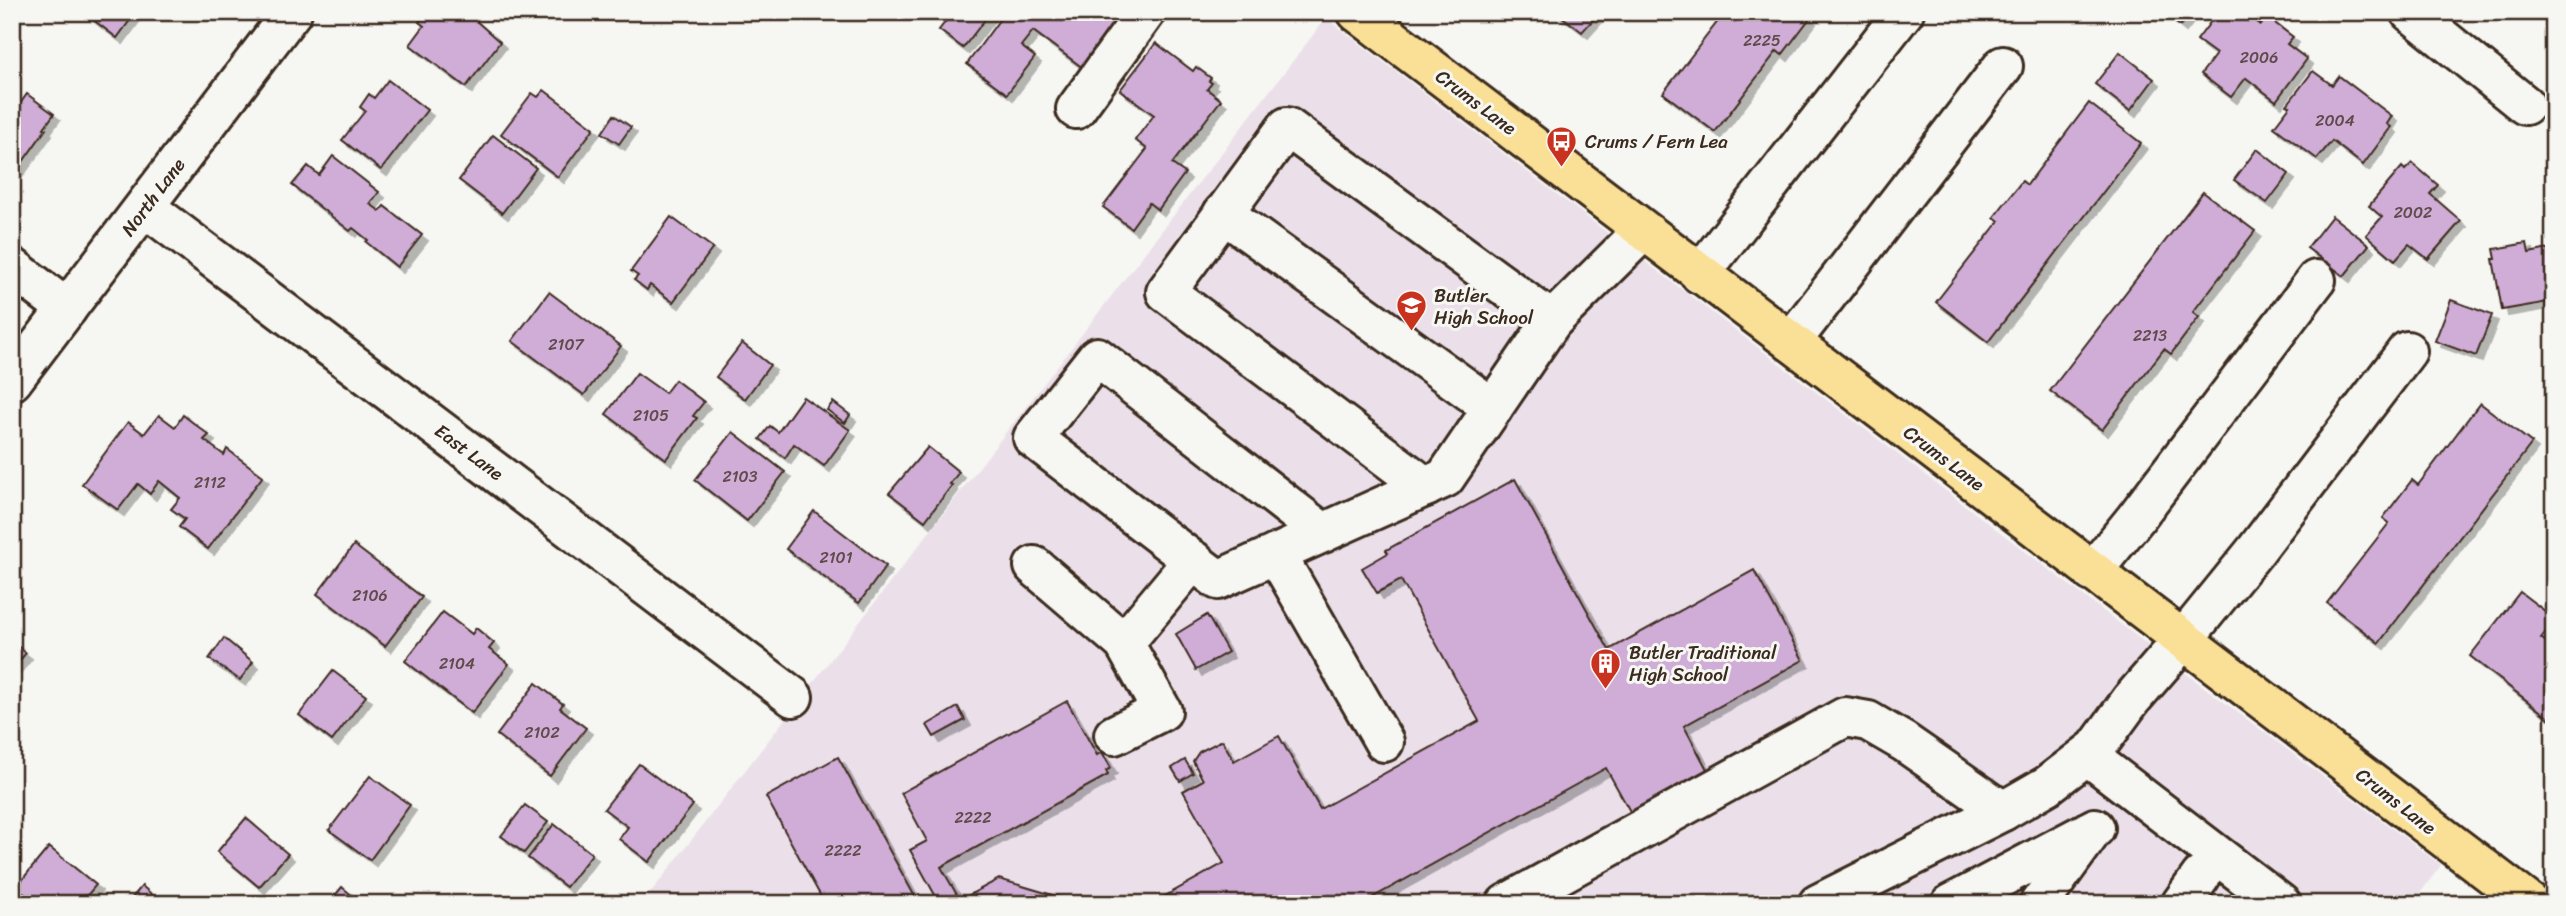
<svg xmlns="http://www.w3.org/2000/svg" width="2566" height="916" viewBox="0 0 2566 916" font-family="Sriracha,sans-serif">
  <style>
    .built { fill: #ebe0ea }
    .building { fill: #d0add7; stroke: #3b2a1e; stroke-width: 2; filter: url(#shadow) }
    .lines { fill: none; stroke-linecap: round; stroke-linejoin: round }
    .minor-casing { stroke: #3b2a1e; stroke-width: 44 }
    .major-casing { stroke: #3b2a1e; stroke-width: 44 }
    .minor { stroke: #f6f6f2; stroke-width: 38 }
    .major { stroke: #fadf96; stroke-width: 38 }
    .labels { text-anchor: middle; dominant-baseline: central; stroke-width: 6; stroke-linejoin: round; paint-order: stroke }
    .number-label { font-size: 16px; fill: #604b4c }
    .street-label { font-size: 19px; fill: #3b2a1e; stroke: #f6f6f2 }
    .poi-label { font-size: 19px; fill: #3b2a1e; stroke: #f6f6f2; text-anchor: start }
  </style>
  <defs>
    <filter id="shadow"><feDropShadow dx="6" dy="6" stdDeviation="0" flood-color="#0004"/></filter>
  </defs>
  <rect width="100%" height="100%" fill="#f6f6f2"/>
  <filter id="ink" filterUnits="userSpaceOnUse"><feTurbulence type="fractalNoise" baseFrequency=".0143" numOctaves="2"/><feDisplacementMap in="SourceGraphic" scale="14" xChannelSelector="R" yChannelSelector="G"/><feConvolveMatrix kernelMatrix="1 2 1 2 8 2 1 2 1" color-interpolation-filters="sRGB"/></filter>
  <g filter="url(#ink)">
    <polygon class="built" points="1326,18 2152,648 2441,865 2412,904 642,904"/>
    <g class="building">
      <polygon points="83,12 136,12 117,38"/>
      <polygon points="426,12 432,15 435,12 466,12 500,42 466,87 410,45 424,26 419,22"/>
      <polygon points="953,12 990,12 990,13 963,48 939,30"/>
      <polygon points="1005,12 1108,12 1119,20 1083,68 1033,31 1021,46 1035,57 1007,94 967,64"/>
      <polygon points="1556,12 1600,12 1582,32"/>
      <polygon points="1725,12 1807,12 1805,14 1810,18 1782,55 1777,51 1715,132 1663,93"/>
      <polygon points="2163,12 2191,12 2180,26"/>
      <polygon points="2218,12 2245,12 2261,25 2267,17 2293,37 2287,44 2307,59 2276,101 2246,78 2231,97 2201,74 2216,54 2197,40"/>
      <polygon points="1156,43 1193,71 1196,67 1211,78 1209,81 1212,83 1207,89 1221,100 1172,164 1185,173 1158,210 1149,203 1131,228 1103,207 1147,149 1135,140 1154,115 1120,90"/>
      <polygon points="2120,52 2154,79 2130,111 2095,84"/>
      <polygon points="2313,71 2332,85 2339,76 2392,116 2387,124 2391,127 2363,165 2332,141 2317,159 2274,127 2290,106 2287,105"/>
      <polygon points="388,80 427,110 381,170 342,140 365,111 360,107 369,94 374,98"/>
      <polygon points="544,90 594,128 558,177 501,134 532,93 538,97"/>
      <polygon points="27,94 54,114 44,128 46,129 12,177 12,102 19,105"/>
      <polygon points="2089,103 2141,143 1988,342 1936,302 1999,221 1994,217 2022,181 2027,185"/>
      <polygon points="614,115 631,127 619,144 602,133"/>
      <polygon points="493,135 536,168 502,213 459,180"/>
      <polygon points="2257,149 2289,174 2267,203 2234,180"/>
      <polygon points="333,156 379,192 370,204 380,211 384,206 422,235 397,267 366,242 368,240 353,228 350,231 292,185 308,166 319,175"/>
      <polygon points="2412,163 2438,185 2430,194 2461,221 2428,259 2409,244 2395,260 2366,235 2382,217 2369,206 2402,167 2405,170"/>
      <polygon points="2203,192 2255,231 2193,312 2199,317 2171,354 2164,349 2102,430 2050,391"/>
      <polygon points="2332,216 2369,245 2344,276 2307,248"/>
      <polygon points="671,217 713,248 673,302 650,285 647,290 634,280 638,276 631,271"/>
      <polygon points="2527,243 2529,253 2554,248 2554,301 2502,310 2493,259 2496,259 2494,249"/>
      <polygon points="549,292 621,346 584,395 512,341"/>
      <polygon points="2451,300 2492,315 2476,356 2435,341"/>
      <polygon points="742,343 770,365 745,399 716,377"/>
      <polygon points="637,373 665,393 675,380 704,402 693,416 697,418 666,459 606,414"/>
      <polygon points="803,397 850,430 824,466 794,444 785,458 760,439 770,426 778,432"/>
      <polygon points="833,402 850,415 845,423 827,410"/>
      <polygon points="2480,403 2532,443 2379,643 2327,603 2389,523 2383,518 2412,480 2418,485"/>
      <polygon points="159,415 175,427 183,415 209,435 204,440 224,455 227,449 263,476 208,549 179,527 185,519 171,509 180,498 159,481 150,494 138,484 118,510 82,484 128,422 144,434"/>
      <polygon points="733,432 785,472 747,521 695,480"/>
      <polygon points="928,447 959,472 950,484 952,485 925,521 889,493"/>
      <polygon points="1515,479 1609,650 1754,570 1803,660 1684,726 1709,773 1632,815 1606,768 1361,904 1151,904 1224,863 1183,791 1203,780 1193,761 1199,752 1222,740 1234,761 1279,736 1320,809 1479,721 1401,580 1377,593 1362,568 1388,553 1386,550"/>
      <polygon points="814,511 886,566 859,603 786,549"/>
      <polygon points="354,545 422,597 385,646 317,594"/>
      <polygon points="2520,592 2554,618 2554,622 2541,638 2554,648 2554,722 2470,656"/>
      <polygon points="443,612 472,634 476,628 494,643 489,649 509,664 472,713 405,661"/>
      <polygon points="1207,615 1228,652 1196,670 1176,634"/>
      <polygon points="224,638 253,662 240,680 209,659"/>
      <polygon points="12,642 26,653 12,670"/>
      <polygon points="333,671 366,696 332,741 299,715"/>
      <polygon points="536,683 563,704 560,708 586,728 550,776 497,735"/>
      <polygon points="1067,701 1097,755 1102,752 1111,768 1106,771 1108,775 941,867 960,900 999,879 1083,904 1011,904 1001,901 995,904 940,904 910,850 927,841 901,793"/>
      <polygon points="958,707 965,720 934,737 927,725"/>
      <polygon points="838,757 919,904 825,904 766,797"/>
      <polygon points="1185,760 1193,773 1180,781 1172,768"/>
      <polygon points="639,764 693,805 649,862 619,839 628,827 604,809"/>
      <polygon points="370,776 410,805 370,860 329,830"/>
      <polygon points="525,805 548,822 524,853 501,836"/>
      <polygon points="246,818 288,854 259,887 217,852"/>
      <polygon points="554,824 592,854 566,887 528,858"/>
      <polygon points="49,847 96,885 80,904 31,904 33,901 16,887"/>
      <polygon points="142,886 163,904 127,904"/>
      <polygon points="342,887 362,904 328,904"/>
    </g>
    <g class="lines">
      <defs>
        <g id="minor">
          <polyline points="2410,12 2525,105"/>
          <polyline points="1076,109 1146,12"/>
          <polyline points="145,207 793,697"/>
          <polyline points="1223,213 1493,408"/>
          <polyline points="12,267 67,309"/>
          <polyline points="1700,274 1904,12"/>
          <polyline points="1791,342 2003,66"/>
          <polyline points="12,381 292,12"/>
          <polyline points="1426,487 1166,292 1287,127 1552,321"/>
          <polyline points="1323,533 1097,357 1033,438 1218,580 1445,478 1552,321 1643,231"/>
          <polyline points="1276,554 1384,742"/>
          <polyline points="1034,566 1124,643 1162,711 1114,735"/>
          <polyline points="2092,572 2135,519 2316,280"/>
          <polyline points="1124,643 1193,560"/>
          <polyline points="2088,756 2281,904"/>
          <polyline points="1506,904 1845,717 1868,721 1904,742 2003,811"/>
          <polyline points="1818,904 2003,811 2048,785 2096,748 2131,700 2183,640 2256,550 2407,351"/>
          <polyline points="1951,904 2095,828"/>
          <polyline points="2039,904 2089,835"/>
          <polyline points="2181,904 2201,876"/>
        </g>
        <polyline id="major" points="1357,12 2531,904"/>
      </defs>
      <use href="#minor" class="minor-casing"/>
      <use href="#major" class="major-casing"/>
      <use href="#minor" class="minor"/>
      <use href="#major" class="major"/>
    </g>
  </g>
  <defs>
    <symbol id="bus-pin" viewBox="-11 -11 22 30"><path d="M0 17L-7.5 6A9.5 9.5 0 1 1 7.5 6Z" fill="#c8321e" stroke="#f6f6f2"/><path d="M-5-6H5V4H4V6H2V4H-2V6H-4V4H-5ZM-3.5-4V0h7V-4ZM-3.5 1.2v1.5H-2V1.2ZM2 1.2v1.5H3.5V1.2Z" fill="#fff"/></symbol>
    <symbol id="school-pin" viewBox="-11 -11 22 30"><path d="M0 17L-7.5 6A9.5 9.5 0 1 1 7.5 6Z" fill="#c8321e" stroke="#f6f6f2"/><path d="M0-5L7-2L0 1L-7-2ZM-4 1L0 2.5L4 1V4Q0 6-4 4Z" fill="#fff"/></symbol>
    <symbol id="building-pin" viewBox="-11 -11 22 30"><path d="M0 17L-7.5 6A9.5 9.5 0 1 1 7.5 6Z" fill="#c8321e" stroke="#f6f6f2"/><path d="M-4-6H4V6H1V3H-1V6H-4ZM-2.5-4.3h1.7v1.8h-1.7ZM.8-4.3h1.7v1.8H.8ZM-2.5-1h1.7V.8h-1.7ZM.8-1h1.7V.8H.8Z" fill="#fff"/></symbol>
  </defs>
  <g fill-rule="evenodd">
    <use href="#bus-pin" x="1544" y="124" width="35" height="47"/>
    <use href="#school-pin" x="1394" y="288" width="35" height="47"/>
    <use href="#building-pin" x="1588" y="646" width="35" height="47"/>
  </g>
  <g class="labels">
    <g class="number-label">
      <text x="1762" y="40">2225</text>
      <text x="2259" y="57">2006</text>
      <text x="2335" y="120">2004</text>
      <text x="2413" y="212">2002</text>
      <text x="2150" y="335">2213</text>
      <text x="566" y="344">2107</text>
      <text x="651" y="415">2105</text>
      <text x="740" y="476">2103</text>
      <text x="210" y="482">2112</text>
      <text x="836" y="557">2101</text>
      <text x="370" y="595">2106</text>
      <text x="457" y="663">2104</text>
      <text x="542" y="732">2102</text>
      <text x="973" y="817">2222</text>
      <text x="843" y="850">2222</text>
    </g>
    <g class="street-label">
      <text transform="translate(1476 102) rotate(37)">Crums Lane</text>
      <text transform="translate(153 197) rotate(-53)">North Lane</text>
      <text transform="translate(469 452) rotate(37)">East Lane</text>
      <text transform="translate(1944 458) rotate(37)">Crums Lane</text>
      <text transform="translate(2396 801) rotate(38)">Crums Lane</text>
    </g>
    <g class="poi-label">
      <text x="1585" y="141">Crums / Fern Lea</text>
      <text x="1434" y="295">Butler<tspan x="1434" dy="22">High School</tspan></text>
      <text x="1629" y="652">Butler Traditional<tspan x="1629" dy="22">High School</tspan></text>
    </g>
  </g>
  <rect width="2566" height="916" fill="none" stroke="#f6f6f2" stroke-width="42"/>
  <rect x="21" y="21" width="2524" height="874" fill="none" stroke="#3b2a1e" stroke-width="2.5" filter="url(#ink)"/>
</svg>
